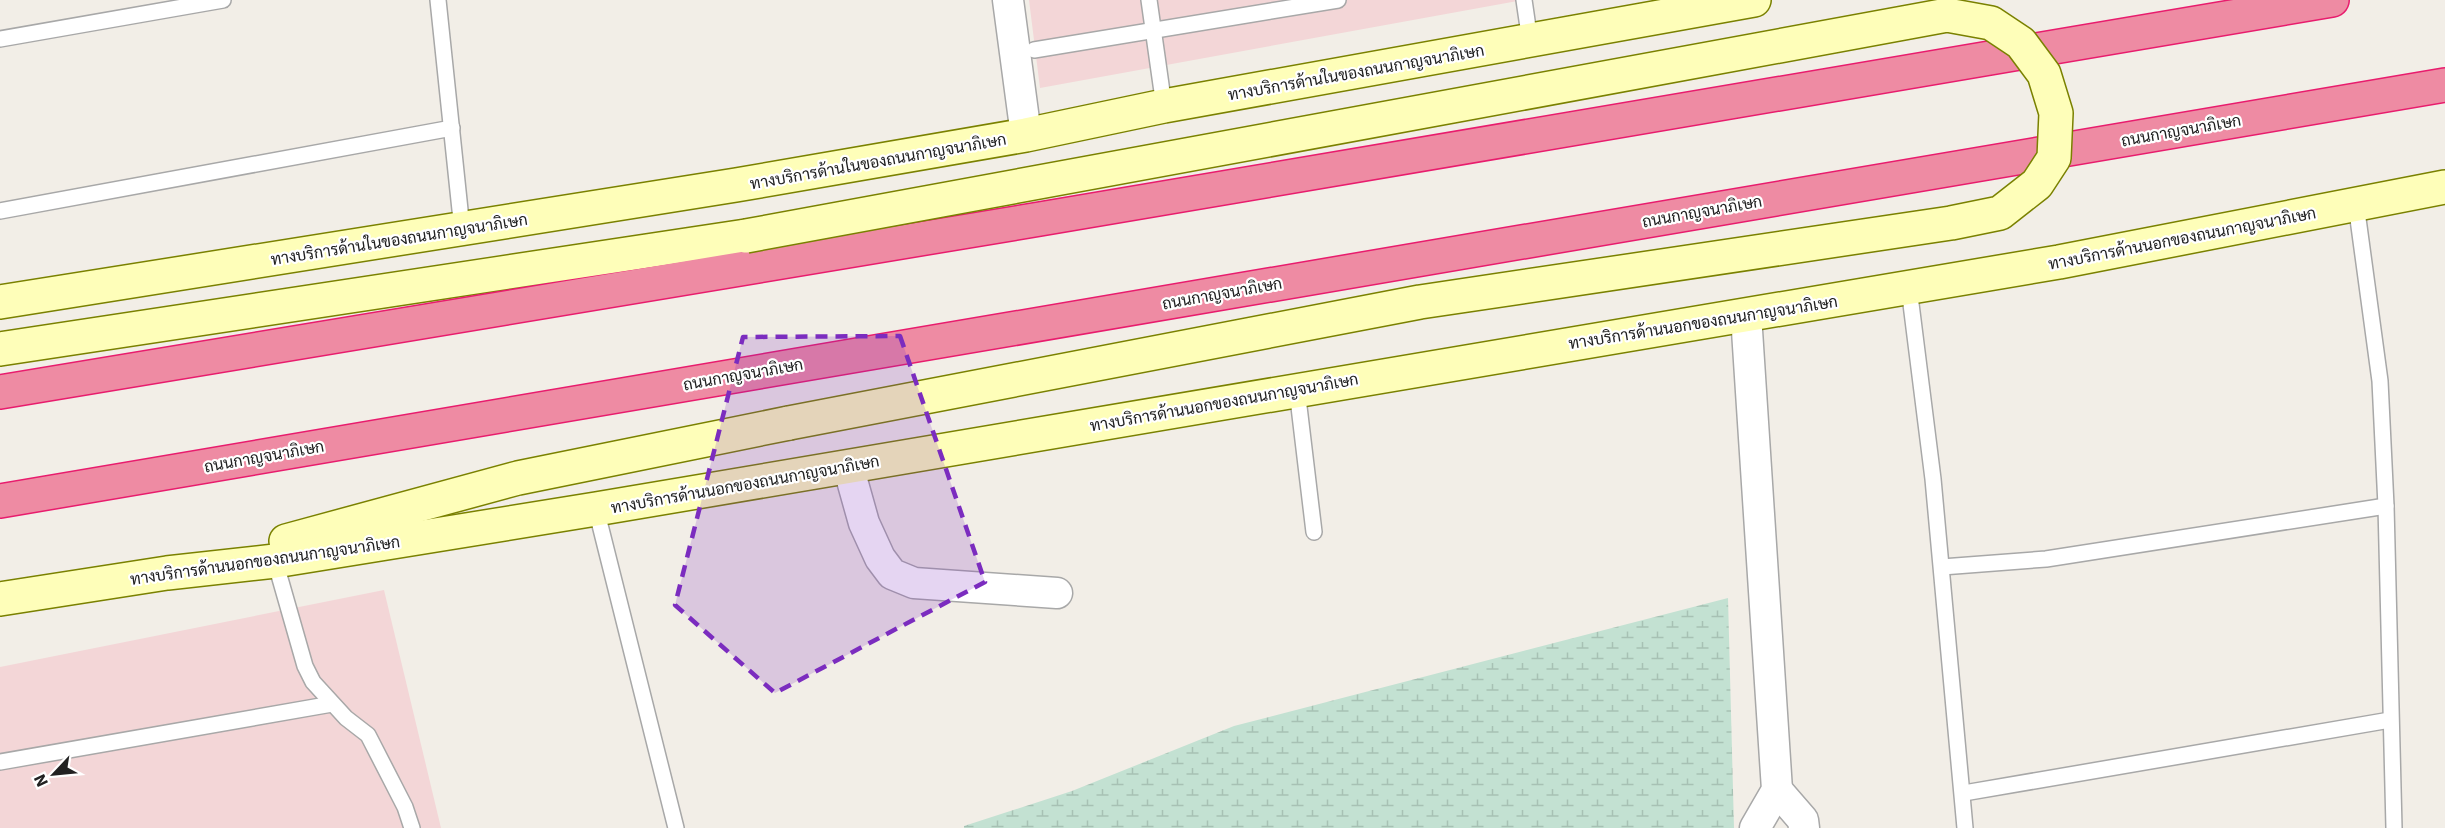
<svg xmlns="http://www.w3.org/2000/svg" width="2445" height="828" viewBox="0 0 2445 828" font-family="'IBM Plex Sans',Sarabun,sans-serif">
  <style>
    .commercial { fill: #f3d6d7 }
    .wetland { fill: url(#wetland-marsh) }
    .lines { fill: none; stroke-linecap: round; stroke-linejoin: round }
    .lane-casing { stroke: #a8a8a8; stroke-width: 18 }
    .street-casing { stroke: #a8a8a8; stroke-width: 33 }
    .secondary-casing { stroke: #7a8100; stroke-width: 36 }
    .highway-casing { stroke: #e81c6d; stroke-width: 36 }
    .lane { stroke: #fff; stroke-width: 15 }
    .street { stroke: #fff; stroke-width: 30 }
    .secondary { stroke: #fefeb9; stroke-width: 33 }
    .highway { stroke: #ee8ba3; stroke-width: 33 }
    .secondary-bridge-casing { stroke: #7a8100; stroke-width: 36; stroke-linecap: butt }
    .secondary-bridge { stroke: #fefeb9; stroke-width: 33 }
    .marked { fill: #7b2cbf; fill-opacity: 0.2; stroke: #7b2cbf; stroke-width: 4.5; stroke-dasharray: 12 8; stroke-linejoin: round }
    .labels { text-anchor: middle; dominant-baseline: central; stroke-width: 4.5; stroke-linejoin: round; paint-order: stroke }
    .street-label { font-size: 16px; fill: #212121; stroke: #fff }
  </style>
  <defs>
    <pattern id="wetland-marsh" width="20" height="14" patternUnits="userSpaceOnUse" patternTransform="scale(1.5)"><rect width="20" height="14" fill="#c3e1d2"/><path d="M1 5h8M5 5V1M11 12h8M15 12V8" fill="none" stroke="#a7c1b4"/></pattern>
  </defs>
  <rect width="100%" height="100%" fill="#f2eee7"/>
  <g class="commercial">
    <polygon points="1029,0 1523,0 1040,88"/>
    <polygon points="384,590 441,828 0,828 0,667"/>
  </g>
  <polygon class="wetland" points="1728,598 1734,828 964,828 964,826 1072,791 1234,726"/>
  <g class="lines">
    <defs>
      <g id="lane">
        <polyline points="438,0 462,229"/>
        <polyline points="1149,0 1164,106"/>
        <polyline points="1524,0 1530,41"/>
        <polyline points="0,39 223,0"/>
        <polyline points="1034,50 1338,0"/>
        <polyline points="2356,204 2380,381 2386,506 2394,828"/>
        <polyline points="0,211 452,128"/>
        <polyline points="1909,288 1933,479 1965,828"/>
        <polyline points="1297,390 1314,532"/>
        <polyline points="596,509 676,828"/>
        <polyline points="275,561 305,666 313,682 346,718 368,735 405,807 412,828"/>
        <polyline points="1942,567 2046,559 2386,506"/>
        <polyline points="0,762 332,704"/>
        <polyline points="1964,793 2390,720"/>
      </g>
      <g id="street">
        <polyline points="1008,0 1026,135"/>
        <polyline points="1746,315 1777,790 1755,828"/>
        <polyline points="848,466 864,523 880,558 892,574 914,583 1057,593"/>
        <polyline points="1777,790 1803,820 1804,828"/>
      </g>
      <g id="secondary">
        <polyline points="0,302 736,185 1026,135 1164,106 1754,0"/>
        <polyline points="0,349 746,236"/>
        <polyline points="286,541 518,478 789,423"/>
        <polyline points="0,599 167,573 275,561 596,509 2059,262 2445,187"/>
      </g>
      <g id="highway">
        <polyline points="0,392 1040,219 2332,0"/>
        <polyline points="0,501 2445,85"/>
      </g>
    </defs>
    <use href="#lane" class="lane-casing"/>
    <use href="#street" class="street-casing"/>
    <use href="#secondary" class="secondary-casing"/>
    <use href="#highway" class="highway-casing"/>
    <use href="#lane" class="lane"/>
    <use href="#street" class="street"/>
    <use href="#secondary" class="secondary"/>
    <use href="#highway" class="highway"/>
    <defs>
      <polyline id="secondary-bridge" points="746,236 1947,15 1991,23 2021,43 2044,74 2056,113 2054,158 2037,184 2000,213 1951,223 1420,302 789,423"/>
    </defs>
    <use href="#secondary-bridge" class="secondary-bridge-casing"/>
    <use href="#secondary-bridge" class="secondary-bridge"/>
  </g>
  <path class="marked" d="M900,336L985,582L775,693L675,605L743,337Z"/>
  <g class="labels">
    <g class="street-label">
      <text transform="translate(1356 72) rotate(-10)">ทางบริการด้านในของถนนกาญจนาภิเษก</text>
      <text transform="translate(2181 130) rotate(-10)">ถนนกาญจนาภิเษก</text>
      <text transform="translate(878 161) rotate(-10)">ทางบริการด้านในของถนนกาญจนาภิเษก</text>
      <text transform="translate(1702 211) rotate(-10)">ถนนกาญจนาภิเษก</text>
      <text transform="translate(2182 238) rotate(-11)">ทางบริการด้านนอกของถนนกาญจนาภิเษก</text>
      <text transform="translate(399 239) rotate(-9)">ทางบริการด้านในของถนนกาญจนาภิเษก</text>
      <text transform="translate(1222 293) rotate(-10)">ถนนกาญจนาภิเษก</text>
      <text transform="translate(1703 322) rotate(-9)">ทางบริการด้านนอกของถนนกาญจนาภิเษก</text>
      <text transform="translate(743 374) rotate(-10)">ถนนกาญจนาภิเษก</text>
      <text transform="translate(1224 402) rotate(-10)">ทางบริการด้านนอกของถนนกาญจนาภิเษก</text>
      <text transform="translate(264 456) rotate(-10)">ถนนกาญจนาภิเษก</text>
      <text transform="translate(745 484) rotate(-10)">ทางบริการด้านนอกของถนนกาญจนาภิเษก</text>
      <text transform="translate(265 560) rotate(-8)">ทางบริการด้านนอกของถนนกาญจนาภิเษก</text>
    </g>
  </g>
  <g transform="translate(54 774) rotate(244)" stroke="#ffffff" stroke-width="4.5" paint-order="stroke">
  <path d="M0-4.5L10 22L0 15L-10 22Z" fill="#212121"/>
  <text y="-9" font-size="16" font-weight="bold" text-anchor="middle" fill="#212121">N</text>
  </g>
</svg>
